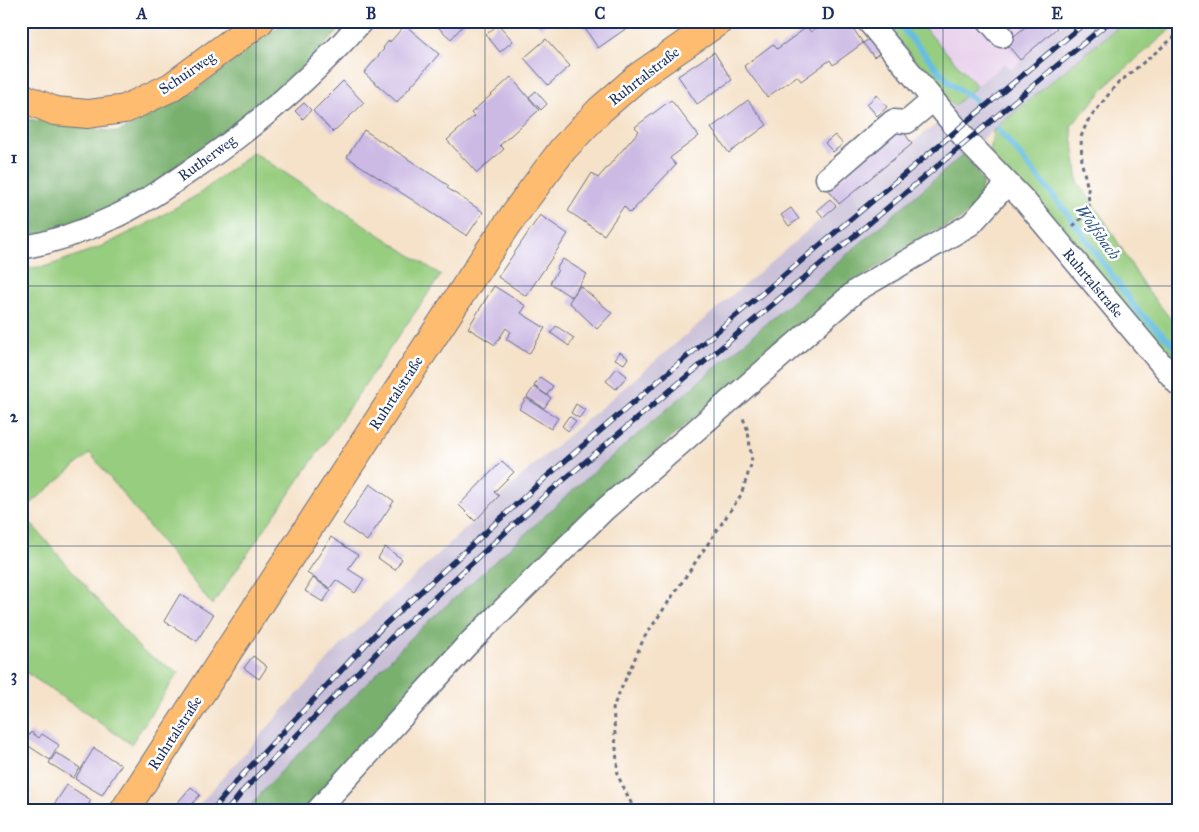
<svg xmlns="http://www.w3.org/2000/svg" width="1199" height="832" viewBox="0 0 1199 832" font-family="'IM FELL Great Primer',serif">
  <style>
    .built { fill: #e9d2ed }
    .industrial { fill: #c9bfd7 }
    .green { fill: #97cd7f; stroke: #597e6e }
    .forest { fill: #79b06e; stroke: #4a7066 }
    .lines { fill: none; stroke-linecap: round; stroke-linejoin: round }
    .stream { stroke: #66bee3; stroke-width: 6 }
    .building { fill: #ccbae4 }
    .minor-casing { stroke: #676e83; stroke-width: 25 }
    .major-casing { stroke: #676e83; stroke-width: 30 }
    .path { stroke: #676e83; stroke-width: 3; stroke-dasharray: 4 4; stroke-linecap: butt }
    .minor { stroke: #fff; stroke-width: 22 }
    .major { stroke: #febc70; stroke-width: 28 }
    .rail-casing { stroke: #1b2f5e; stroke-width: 5.5 }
    .rail { stroke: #fff; stroke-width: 4; stroke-dasharray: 11; stroke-linecap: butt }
    .grid { fill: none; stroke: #1b2f5e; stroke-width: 1; stroke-opacity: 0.55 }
    .labels { text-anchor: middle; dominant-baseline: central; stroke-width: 5; stroke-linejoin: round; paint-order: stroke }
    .street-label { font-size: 15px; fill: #1b2f5e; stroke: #fff }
    .water-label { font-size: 16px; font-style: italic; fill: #325a86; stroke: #fff }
    .neatline { fill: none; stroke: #1b2f5e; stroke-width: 2 }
    .grid-label { font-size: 16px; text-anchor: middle; font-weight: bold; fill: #1b2f5e }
  </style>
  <rect width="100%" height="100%" fill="#fff"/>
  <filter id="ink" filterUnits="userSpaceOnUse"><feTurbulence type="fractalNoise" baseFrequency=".02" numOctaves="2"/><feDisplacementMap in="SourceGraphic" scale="10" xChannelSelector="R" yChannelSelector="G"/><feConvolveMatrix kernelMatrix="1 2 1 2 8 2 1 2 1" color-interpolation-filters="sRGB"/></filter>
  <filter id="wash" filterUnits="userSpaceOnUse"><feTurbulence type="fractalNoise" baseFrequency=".0096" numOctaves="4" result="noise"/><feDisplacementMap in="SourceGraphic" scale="20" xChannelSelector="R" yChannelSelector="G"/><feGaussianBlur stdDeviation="1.12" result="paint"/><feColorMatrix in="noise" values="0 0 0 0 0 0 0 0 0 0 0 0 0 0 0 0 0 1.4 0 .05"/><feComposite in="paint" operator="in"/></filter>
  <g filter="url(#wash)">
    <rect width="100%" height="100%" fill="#f5e2c9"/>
    <polygon class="built" points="918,21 1066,21 1012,70 1003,63 977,86"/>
    <polygon class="industrial" points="1066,21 1125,21 964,154 581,483 414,635 270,783 246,811 193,811 343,643 528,470 903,149 937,124 953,106 1004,63 1012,69"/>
    <g class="green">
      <polygon points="882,21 918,21 977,86 953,106"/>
      <polygon points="1125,21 1178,21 1178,23 1112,80 1071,126 1078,183 1105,221 1144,286 1178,328 1178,376 990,153 993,130"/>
      <polygon points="253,152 441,275 212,605 90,453 21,512 142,651 178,673 131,744 21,669 21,269 48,266 105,245 154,220 199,194"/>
    </g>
    <g class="forest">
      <polygon points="286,21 349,21 253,116 157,184 94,217 52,232 21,237 21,118 118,132 185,98"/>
      <polygon points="964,154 983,181 979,203 959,221 925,235 833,297 596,503 415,683 305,811 246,811 270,783 414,635 581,483"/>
    </g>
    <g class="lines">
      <g class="stream">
        <polyline points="896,21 951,84 975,100"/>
        <polyline points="998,129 1066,211 1137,310 1178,349"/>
      </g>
    </g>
    <g id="blocks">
      <g class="building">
        <polygon points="431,21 467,21 451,39"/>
        <polygon points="534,21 549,21 541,29"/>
        <polygon points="580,21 637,21 598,48"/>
        <polygon points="826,21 848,21 863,43 871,38 881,52 874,57 863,43 833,65 830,60 801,81 797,76 767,97 744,66 773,44 777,49 807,27 811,32"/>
        <polygon points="1032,21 1051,21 1057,28 1020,60 1006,43"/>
        <polygon points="498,24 513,41 500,52 486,35"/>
        <polygon points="405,25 439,54 397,102 364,73 384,49 383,48 389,40 390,42"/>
        <polygon points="546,39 570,66 548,85 524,58"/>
        <polygon points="714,52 732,80 697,104 678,76"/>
        <polygon points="511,77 539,110 500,145 504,149 477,173 447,140 474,116 471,113"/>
        <polygon points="343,81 364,103 333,132 313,111"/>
        <polygon points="536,91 547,104 541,110 529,97"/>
        <polygon points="877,95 887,107 877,116 867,104"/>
        <polygon points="671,100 699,136 670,158 676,165 630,213 624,206 604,235 568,211 592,173 598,178 639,131 635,127"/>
        <polygon points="748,100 767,125 729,153 711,128"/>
        <polygon points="304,103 311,110 303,119 295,111"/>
        <polygon points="901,128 912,144 839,204 828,189"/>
        <polygon points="364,130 449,186 447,188 483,212 467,236 347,157"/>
        <polygon points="835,135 843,144 833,152 825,143"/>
        <polygon points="830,199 836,206 823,217 817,210"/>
        <polygon points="791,208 799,219 789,226 781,215"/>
        <polygon points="540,215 568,234 526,296 498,277"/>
        <polygon points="563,259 587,274 571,297 550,283 558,270 556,269"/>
        <polygon points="494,286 526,306 521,313 545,328 529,354 506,339 511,332 506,328 495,345 468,328"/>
        <polygon points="580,286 612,313 597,329 569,302"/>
        <polygon points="556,326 574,338 569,346 551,333"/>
        <polygon points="620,352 628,358 624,364 615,359"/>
        <polygon points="617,368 627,376 616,389 606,381"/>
        <polygon points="540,377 553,386 547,395 534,386"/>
        <polygon points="534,387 551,398 544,408 527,397"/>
        <polygon points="526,398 558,418 551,429 519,409"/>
        <polygon points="576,404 585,410 579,418 571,413"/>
        <polygon points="569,416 576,421 568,431 562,426"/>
        <polygon points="502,461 514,472 494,492 499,496 475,521 459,505"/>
        <polygon points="370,484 394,501 367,541 343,524"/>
        <polygon points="331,537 358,555 348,569 364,579 355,593 336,580 330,588 307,573"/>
        <polygon points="385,547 402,559 395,570 378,558"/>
        <polygon points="313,578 331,590 323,602 305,591"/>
        <polygon points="180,594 213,615 197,641 164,621"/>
        <polygon points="253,656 267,667 259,679 244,668"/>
        <polygon points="31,732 39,738 42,734 59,745 50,760 24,743"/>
        <polygon points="94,748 121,765 102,795 75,779"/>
        <polygon points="56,753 80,768 73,778 49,763"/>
        <polygon points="67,785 91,800 85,811 50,811"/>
        <polygon points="191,787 200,795 186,811 176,811 173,808"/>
      </g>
    </g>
  </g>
  <g filter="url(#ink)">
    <use href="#blocks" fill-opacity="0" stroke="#676e83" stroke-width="1"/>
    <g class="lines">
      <defs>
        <g id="minor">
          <polyline points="868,21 968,142 1024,200 1178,384"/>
          <polyline points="989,21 1002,36"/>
          <polyline points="827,178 893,121 907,122 933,100"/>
          <path d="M21,248C53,242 83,232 112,218C137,207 161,191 184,175C249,132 310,80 362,21"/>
          <polyline points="317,811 466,646 604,510 857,290 971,224 1007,184"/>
        </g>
        <g id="major">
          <polyline points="21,96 26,99 55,111 88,114 125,109 171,87 260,21"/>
          <polyline points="124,811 483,260 521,205 563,149 600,110 638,77 719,21"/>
        </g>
      </defs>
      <use href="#minor" class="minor-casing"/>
      <use href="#major" class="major-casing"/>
      <g class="path">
        <polyline points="1073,226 1085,215 1089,206 1088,189 1082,164 1081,137 1087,122 1116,85 1178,34"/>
        <polyline points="635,811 618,776 613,707 644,638 741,495 752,462 748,431 743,418"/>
      </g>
      <use href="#minor" class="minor"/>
      <use href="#major" class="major"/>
      <defs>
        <g id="rail">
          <polyline points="212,811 235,783 382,627 544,479 677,365 1087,21"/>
          <polyline points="227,811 243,791 392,637 547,494 1110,21"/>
        </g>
      </defs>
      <use href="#rail" class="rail-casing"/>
      <use href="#rail" class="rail"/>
    </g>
  </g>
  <path class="grid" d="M256,21V811M485,21V811M714,21V811M943,21V811M21,286H1178M21,546H1178"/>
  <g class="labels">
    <g class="street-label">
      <text transform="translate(187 73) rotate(-34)">Schuirweg</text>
      <text transform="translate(644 76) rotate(-38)">Ruhrtalstraße</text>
      <text transform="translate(207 158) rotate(-36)">Rutherweg</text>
      <text transform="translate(1093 283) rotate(50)">Ruhrtalstraße</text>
      <text transform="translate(396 393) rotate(-57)">Ruhrtalstraße</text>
      <text transform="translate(175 733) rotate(-57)">Ruhrtalstraße</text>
    </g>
    <g class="water-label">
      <text transform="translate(1098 232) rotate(54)">Wolfsbach</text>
    </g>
  </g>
  <rect width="1199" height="832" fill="none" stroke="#fff" stroke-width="55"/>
  <rect x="28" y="28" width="1144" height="776" class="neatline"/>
  <g class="grid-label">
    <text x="142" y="19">A</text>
    <text x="371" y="19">B</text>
    <text x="600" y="19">C</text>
    <text x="828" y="19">D</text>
    <text x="1057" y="19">E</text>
    <text x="14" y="163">1</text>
    <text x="14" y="422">2</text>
    <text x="14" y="681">3</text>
  </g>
</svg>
